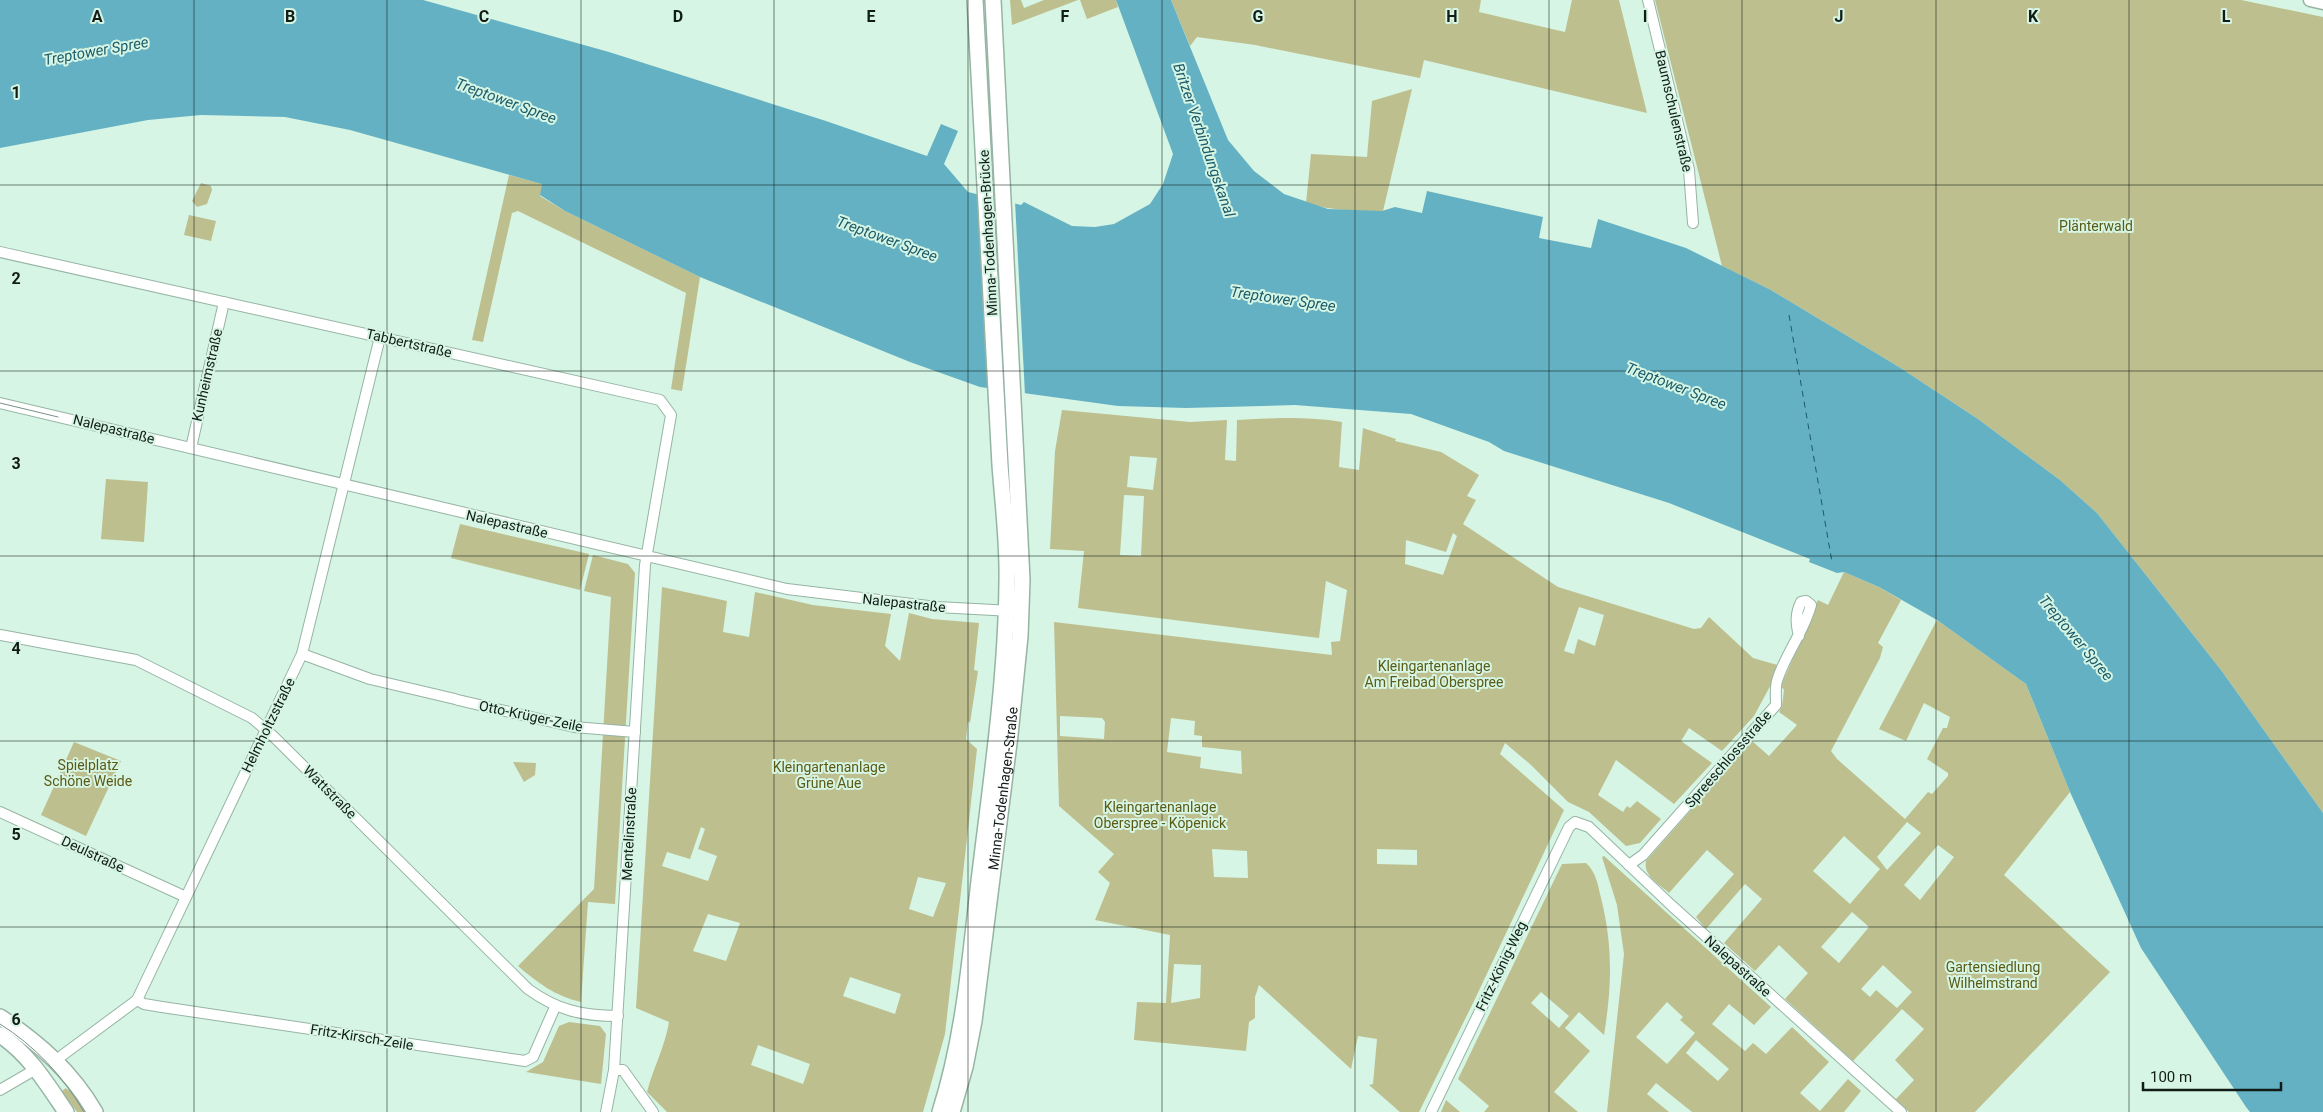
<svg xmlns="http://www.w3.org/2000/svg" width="2323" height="1112" viewBox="0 0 2323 1112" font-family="Roboto,sans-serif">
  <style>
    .green { fill: #bebf8f; fill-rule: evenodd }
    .water { fill: #65b1c4 }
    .pier { fill: #d6f5e4 }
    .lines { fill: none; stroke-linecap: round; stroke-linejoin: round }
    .ferry { stroke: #1b5b69; stroke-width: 1; stroke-dasharray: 6 5; stroke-linecap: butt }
    .minor-casing { stroke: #96b4a4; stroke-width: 12 }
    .tertiary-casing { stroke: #96b4a4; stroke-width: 15 }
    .secondary-casing { stroke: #96b4a4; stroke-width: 18 }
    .minor { stroke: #fff; stroke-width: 10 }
    .tertiary { stroke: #fff; stroke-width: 12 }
    .secondary { stroke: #fff; stroke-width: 15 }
    .tram { stroke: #7b9186; stroke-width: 1 }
    .grid { fill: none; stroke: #111c17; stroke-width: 1; stroke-opacity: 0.55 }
    .labels { text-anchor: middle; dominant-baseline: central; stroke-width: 4; stroke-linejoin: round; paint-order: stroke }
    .street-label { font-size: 14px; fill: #111c17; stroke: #d6f5e4 }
    .park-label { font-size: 14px; fill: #5c5b15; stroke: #d6f5e4 }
    .water-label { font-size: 15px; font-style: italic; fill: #1b5b69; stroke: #d6f5e4 }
    .grid-label { font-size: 16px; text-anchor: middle; font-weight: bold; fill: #111c17; stroke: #d6f5e4; stroke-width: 4; stroke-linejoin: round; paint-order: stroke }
  </style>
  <rect width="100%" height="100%" fill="#d6f5e4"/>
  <g class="green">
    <polygon points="1010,0 1021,0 1024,8 1044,0 1078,0 1012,25"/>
    <polygon points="1080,0 1116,0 1118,7 1087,19"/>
    <polygon points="1171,0 1481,0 1479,12 1565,32 1572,0 1619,0 1647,113 1424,60 1420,78 1255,45 1197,37 1190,46"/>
    <polygon points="1655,0 2241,0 2323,17 2323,813 2221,670 2097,513 2060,480 1978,419 1899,367 1771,290 1722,266"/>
    <path d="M1412,89L1383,211C1356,211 1333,211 1306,203L1311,154L1367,157L1372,101Z"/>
    <polygon points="509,175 543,184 540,196 565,211 700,277 682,391 671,389 686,293 518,211 512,213 483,342 472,340"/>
    <polygon points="201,183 211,186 212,190 207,204 197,207 192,201"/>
    <polygon points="189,215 216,221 211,241 184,235"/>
    <path d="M1062,410L1190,422L1227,420L1225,460L1236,461L1237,420C1273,418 1307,416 1342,422L1339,467L1359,470L1363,428L1396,439L1395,441L1441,452L1479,475L1467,496L1476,500L1463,524L1558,587L1694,629L1701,628L1709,617L1753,658L1781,666L1754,716L1722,751L1689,728L1681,741L1712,763L1674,804L1616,760L1598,795L1623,812L1627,806L1630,808L1637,801L1661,819L1640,843L1626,846L1589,812L1568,802L1530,764L1505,743L1500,754L1564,810L1475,999L1419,1112H1400L1369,1085L1373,1084L1377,1039L1358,1036L1351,1069L1259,985L1255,997V1018L1249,1022L1246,1051L1134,1040L1137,1002L1166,1003L1170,935L1095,920L1110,883L1098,872L1114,854L1059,806L1054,622L1332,655L1331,642L1340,641L1347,590L1326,581L1319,638L1078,608L1084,551L1050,549L1055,451ZM1130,456L1157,458L1153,490L1127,487ZM1124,495L1144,496L1141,556L1120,555ZM1453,533L1457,536L1443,575L1405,564L1406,540L1446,552ZM1579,607L1604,615L1595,646L1578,639L1574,654L1564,651ZM1060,716L1102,718L1105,722L1104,739L1060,736ZM1171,718L1195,721L1194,735L1202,736V747L1241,751L1242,774L1200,768L1201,757L1167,752ZM1212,849L1247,851L1248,878L1214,877ZM1377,849L1417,850V865L1377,864ZM1174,964L1201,965L1200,998L1171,1003Z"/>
    <polygon points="106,479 148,482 144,542 101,539"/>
    <polygon points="460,524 589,554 580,590 451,558"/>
    <path d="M593,555L628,564L635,573L615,904L588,902L581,1002C555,996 538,983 518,966L594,889L611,597L584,591Z"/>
    <path d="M1844,572L1879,587L1901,600L1878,643L1883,647L1880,658L1831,751L1837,759L1905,819L1928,792L1932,794L1948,776V773L1927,759L1943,728H1947L1950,717L1924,703L1906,741L1879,729L1937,620L2026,684L2070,792L2004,875L2110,972L1975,1112H1909L1785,999L1808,973L1779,945L1755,971L1724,943L1762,899L1745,884L1706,929L1696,917L1734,874L1707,850L1669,893C1659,884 1643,876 1646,861L1752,741L1769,756L1797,725L1779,712L1782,706L1784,690L1781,686L1818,600L1828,605ZM1907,822L1921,833L1887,870L1877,857ZM1844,836L1880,869L1850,904L1813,871ZM1938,845L1954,857L1920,900L1904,885ZM1852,912L1869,927L1839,963L1821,947ZM1883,965L1912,992L1897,1008L1876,990L1870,997L1861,989ZM1902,1009L1924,1029L1895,1060L1914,1080L1896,1099L1853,1061Z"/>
    <path d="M662,587L727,601L723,632L749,637L755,592L813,605L891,614L885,646L900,661L909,613L932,619L979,623L974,670L978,671L970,723L968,721L966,739L977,749L945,1034L923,1112H667L647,1092C653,1068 665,1047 669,1022L636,1008ZM701,827L705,829L698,849L717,856L708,881L662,866L667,852L690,859ZM918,877L946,883L933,917L909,909ZM708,914L740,923L726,961L693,951ZM850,977L901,994L895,1014L843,996ZM758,1045L810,1064L803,1084L751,1065Z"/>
    <polygon points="74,742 121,761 86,836 41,815"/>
    <polygon points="513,762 536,763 535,775 524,782"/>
    <path d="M1604,856L1771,1007L1754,1025L1729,1004L1712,1024L1745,1051L1753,1043L1766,1054L1792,1027L1829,1062L1800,1093L1820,1111L1848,1079L1861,1091L1844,1112H1692L1656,1083L1647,1094L1669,1112H1607L1624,954L1617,905L1602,857ZM1667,1002L1683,1017L1680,1020L1695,1033L1667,1064L1636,1037ZM1696,1040L1729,1069L1718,1081L1686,1053Z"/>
    <path d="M1586,863C1596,872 1598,885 1601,898C1613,946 1612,986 1604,1035L1579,1012L1565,1028L1590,1051L1554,1092L1578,1112H1484L1489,1106L1458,1079L1562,864ZM1541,992L1569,1016L1559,1028L1531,1003Z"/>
    <polygon points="569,1022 600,1026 606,1034 601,1084 526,1072 543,1062 559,1026"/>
    <polygon points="66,1088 68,1090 71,1088 87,1112 77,1112 62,1091"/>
    <polygon points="1446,1100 1460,1112 1441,1112"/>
  </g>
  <polygon class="water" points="0,0 423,0 609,52 826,121 927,156 941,124 958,131 944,164 968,192 1021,205 1024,202 1072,226 1095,227 1114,224 1150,204 1163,184 1173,154 1116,0 1171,0 1228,140 1254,171 1284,194 1328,209 1382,211 1395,207 1422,213 1427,191 1543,217 1539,238 1591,248 1598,219 1686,248 1771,290 1899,367 1978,419 2060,480 2097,513 2221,670 2323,813 2323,1112 2250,1112 2246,1107 2141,948 2070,792 2026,684 1937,620 1879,587 1844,572 1837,573 1809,562 1810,559 1669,503 1504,451 1489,442 1411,414 1295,405 1186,408 1118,406 980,387 910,362 700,277 565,211 540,195 542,184 350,130 285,117 201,115 148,120 0,148"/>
  <polygon class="pier" points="999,197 1015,201 1025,395 1009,393"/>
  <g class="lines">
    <polyline class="ferry" points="1789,315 1832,562"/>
    <defs>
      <g id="minor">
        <polyline points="1648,0 1689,170 1693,223"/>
        <polyline points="0,252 660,400 671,415 645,565 614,1070 606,1112"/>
        <polyline points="0,403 787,589 937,607 1012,611"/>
        <polyline points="191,448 224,302"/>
        <path d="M0,635L136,660L252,718L273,736L528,989C557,1010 582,1016 618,1016"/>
        <polyline points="302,654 370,679 455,699"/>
        <polyline points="458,700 574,727 635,732"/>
        <polyline points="0,812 186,897"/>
        <path d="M1629,865L1643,855L1776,705C1776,697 1775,688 1777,681C1785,654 1804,632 1811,605L1806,601L1801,602C1795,614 1796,624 1799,636"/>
        <polyline points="137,1000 144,1004 162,1007 525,1061 533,1057 555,1007"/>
        <polyline points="56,1060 137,1000 302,654 380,337"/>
        <polyline points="614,1070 623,1070 653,1112"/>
        <polyline points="0,1090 36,1069"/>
        <polyline points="1431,1112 1569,827 1575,822 1589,827 1671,905 1901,1112"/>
      </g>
      <polyline id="tertiary" points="2310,0 2323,3"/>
      <g id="secondary">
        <path d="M0,1017C39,1043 71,1071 95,1112"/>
        <path d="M0,1035C29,1054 47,1084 66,1112"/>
        <path d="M940,1112C964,1037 970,959 979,881C991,782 1006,682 1007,582C1008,543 1003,505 1000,465L975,0"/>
        <path id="s1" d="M952,1112L965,1067L974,1021L1010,735L1020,636L1022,580L993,0"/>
      </g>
    </defs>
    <use href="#minor" class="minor-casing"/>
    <use href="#tertiary" class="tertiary-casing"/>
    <use href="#secondary" class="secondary-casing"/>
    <use href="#minor" class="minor"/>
    <use href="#tertiary" class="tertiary"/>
    <use href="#secondary" class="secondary"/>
    <g class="tram">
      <polyline points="0,403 58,417"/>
      <path d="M0,1024C35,1046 63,1076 84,1112"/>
    </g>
  </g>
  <path class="grid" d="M194,0V1112M387,0V1112M581,0V1112M774,0V1112M968,0V1112M1162,0V1112M1355,0V1112M1549,0V1112M1742,0V1112M1936,0V1112M2129,0V1112M0,185H2323M0,371H2323M0,556H2323M0,741H2323M0,927H2323"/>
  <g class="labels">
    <g class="street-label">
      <text transform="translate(1674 111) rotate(77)">Baumschulenstraße</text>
      <text transform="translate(988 233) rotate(-93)">Minna-Todenhagen-Brücke</text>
      <text transform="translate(409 343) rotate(13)">Tabbertstraße</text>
      <text transform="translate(207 375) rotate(-77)">Kunheimstraße</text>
      <text transform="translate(114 429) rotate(14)">Nalepastraße</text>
      <text transform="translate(507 524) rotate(13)">Nalepastraße</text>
      <text transform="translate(904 603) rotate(6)">Nalepastraße</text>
      <text transform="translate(531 716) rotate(12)">Otto-Krüger-Zeile</text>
      <text transform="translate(268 725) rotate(-64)">Helmholtzstraße</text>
      <text transform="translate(1728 759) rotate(-49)">Spreeschlossstraße</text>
      <text stroke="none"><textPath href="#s1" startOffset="328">Minna-Todenhagen-Straße</textPath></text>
      <text transform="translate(330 792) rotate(45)">Wattstraße</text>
      <text transform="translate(629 834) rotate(-87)">Mentelinstraße</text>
      <text transform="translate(93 854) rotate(25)">Deulstraße</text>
      <text transform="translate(1501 966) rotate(-64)">Fritz-König-Weg</text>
      <text transform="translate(1738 966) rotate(42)">Nalepastraße</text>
      <text transform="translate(362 1037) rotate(9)">Fritz-Kirsch-Zeile</text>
    </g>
    <g class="park-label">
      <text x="2096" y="226">Plänterwald</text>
      <text x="1434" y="666">Kleingartenanlage<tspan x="1434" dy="16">Am Freibad Oberspree</tspan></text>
      <text x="88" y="765">Spielplatz<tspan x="88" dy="16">Schöne Weide</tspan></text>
      <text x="829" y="767">Kleingartenanlage<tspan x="829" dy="16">Grüne Aue</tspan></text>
      <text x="1160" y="807">Kleingartenanlage<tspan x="1160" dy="16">Oberspree - Köpenick</tspan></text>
      <text x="1993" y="967">Gartensiedlung<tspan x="1993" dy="16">Wilhelmstrand</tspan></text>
    </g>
    <g class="water-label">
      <text transform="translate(96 51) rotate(-10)">Treptower Spree</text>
      <text transform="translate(506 101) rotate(20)">Treptower Spree</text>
      <text transform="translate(1204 140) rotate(71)">Britzer Verbindungskanal</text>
      <text transform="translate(887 239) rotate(20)">Treptower Spree</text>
      <text transform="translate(1283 299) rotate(8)">Treptower Spree</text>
      <text transform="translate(1676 386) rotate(21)">Treptower Spree</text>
      <text transform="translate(2076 638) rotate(50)">Treptower Spree</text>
    </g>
  </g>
  <g class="grid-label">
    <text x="97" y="22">A</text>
    <text x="290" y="22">B</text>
    <text x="484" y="22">C</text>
    <text x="678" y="22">D</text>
    <text x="871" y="22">E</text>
    <text x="1065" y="22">F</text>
    <text x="1258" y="22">G</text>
    <text x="1452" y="22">H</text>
    <text x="1645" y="22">I</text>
    <text x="1839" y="22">J</text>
    <text x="2033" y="22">K</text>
    <text x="2226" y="22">L</text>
    <text x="16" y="98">1</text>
    <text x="16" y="284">2</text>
    <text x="16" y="469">3</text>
    <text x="16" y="654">4</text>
    <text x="16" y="840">5</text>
    <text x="16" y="1025">6</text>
  </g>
  <path d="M2143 1082v8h138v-8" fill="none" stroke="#111c17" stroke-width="2.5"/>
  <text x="2150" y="1082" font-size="15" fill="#111c17" stroke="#d6f5e4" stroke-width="4" paint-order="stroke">100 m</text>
</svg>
